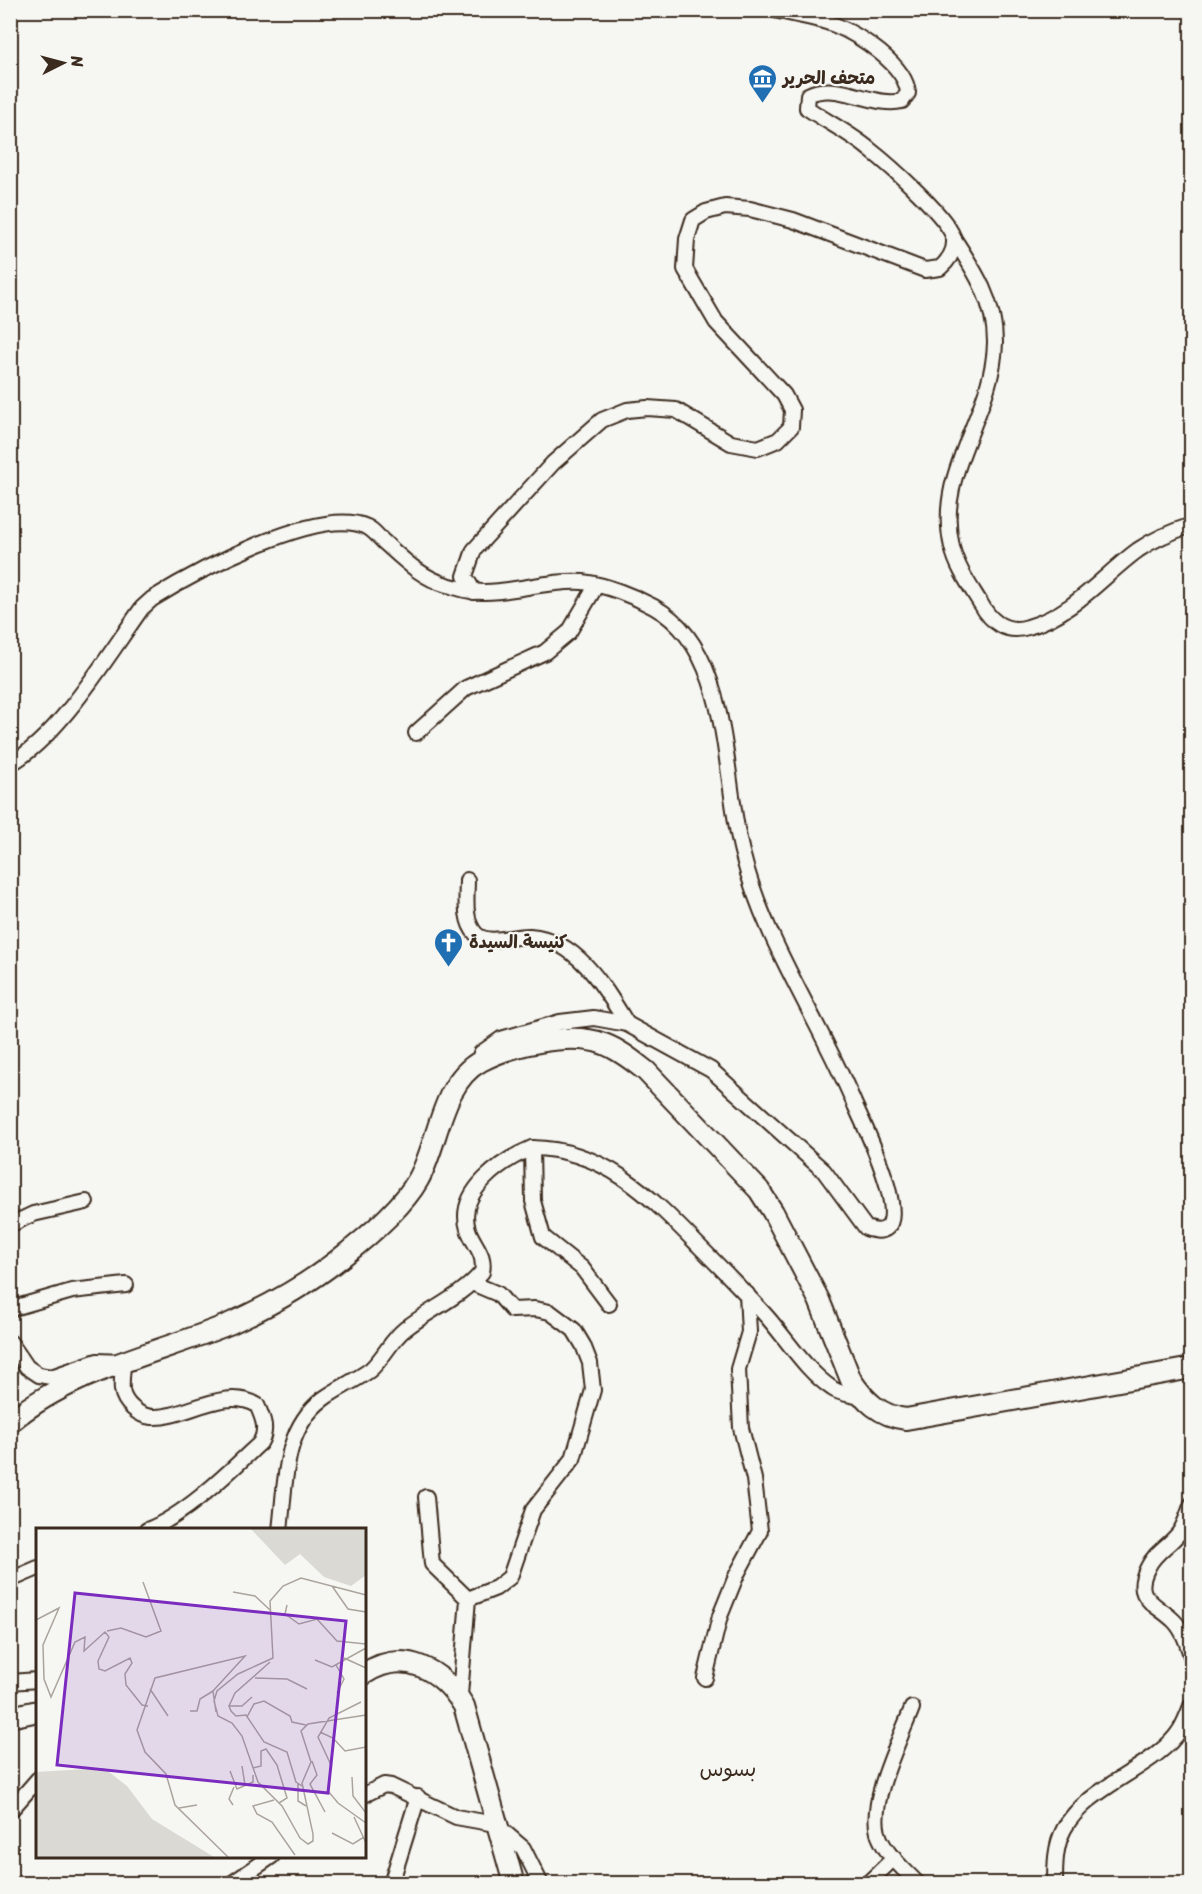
<svg xmlns="http://www.w3.org/2000/svg" width="1202" height="1894" viewBox="0 0 1202 1894" font-family="Sriracha,'Playpen Sans Arabic',sans-serif">
  <style>
    .lines { fill: none; stroke-linecap: round; stroke-linejoin: round }
    .minor-casing { stroke: #3b2a1e; stroke-width: 18 }
    .secondary-casing { stroke: #3b2a1e; stroke-width: 24 }
    .minor { stroke: #f6f6f2; stroke-width: 14 }
    .secondary { stroke: #f6f6f2; stroke-width: 20 }
    .labels { text-anchor: middle; dominant-baseline: central; stroke-width: 4.5; stroke-linejoin: round; paint-order: stroke }
    .poi-label { font-size: 18px; font-weight: bold; fill: #3b2a1e; stroke: #f6f6f2; text-anchor: start }
    .quarter-label { font-size: 21px; fill: #3b2a1e; stroke: #f6f6f2 }
    .inset-road { fill: none; stroke: #aba49d; stroke-width: 1.5 }
    .view { fill: #7b2cbf; fill-opacity: 0.15; stroke: #7b2cbf; stroke-width: 3 }
    .inset-edge { fill: none; stroke: #3b2a1e; stroke-width: 3 }
  </style>
  <rect width="100%" height="100%" fill="#f6f6f2"/>
  <filter id="ink" filterUnits="userSpaceOnUse"><feTurbulence type="fractalNoise" baseFrequency=".0167" numOctaves="2"/><feDisplacementMap in="SourceGraphic" scale="12" xChannelSelector="R" yChannelSelector="G"/><feConvolveMatrix kernelMatrix="1 2 1 2 8 2 1 2 1" color-interpolation-filters="sRGB"/></filter>
  <g filter="url(#ink)">
    <g class="lines">
      <defs>
        <g id="minor">
          <path d="M954,239C975,271 995,302 995,342C994,414 934,472 952,547C957,568 970,586 981,604C991,622 1006,634 1028,627C1074,614 1101,577 1138,550C1154,539 1173,531 1192,525"/>
          <path d="M474,592L465,576L474,550L553,463L602,420L627,410L647,408L676,410L731,443L758,448L778,440L791,427L792,410L784,395L716,322L685,269L687,239L693,220L706,212L725,207L750,209L793,220L925,270L940,268C948,261 955,252 954,240C951,219 887,163 869,149C850,133 827,122 807,108L808,95C837,80 872,108 902,101L908,93C906,65 859,35 835,25C816,17 794,15 775,10"/>
          <polyline points="416,733 466,688 545,652 569,632 596,586"/>
          <path d="M10,764C60,736 108,655 142,608L152,599C194,573 320,504 367,527C374,530 379,538 385,543C404,560 422,578 447,585C455,587 463,590 471,591C502,596 549,579 583,582C606,585 634,596 654,607C732,650 722,775 742,852C764,941 819,1019 854,1103C862,1121 927,1251 866,1228L824,1171L711,1070L627,1024L594,1018L560,1022L501,1039L481,1053L480,1057"/>
          <path d="M467,880C467,896 463,921 476,934C488,946 515,935 530,936C578,940 605,988 627,1024"/>
          <path d="M532,1148C605,1149 651,1197 699,1246C723,1270 746,1293 768,1318C788,1341 807,1372 833,1389C840,1394 854,1395 863,1398"/>
          <polyline points="10,1225 33,1214 86,1202"/>
          <polyline points="10,1309 72,1291 126,1285"/>
          <path d="M10,1342L27,1367L39,1375L51,1377L97,1361L123,1362C123,1371 121,1381 122,1390C124,1403 138,1416 152,1417C184,1419 223,1386 257,1405C263,1418 268,1430 260,1443C230,1471 186,1515 147,1530"/>
          <polyline points="426,1497 432,1564 468,1599"/>
          <path d="M1192,1504C1188,1513 1185,1525 1179,1533C1169,1546 1155,1552 1148,1567C1131,1599 1156,1603 1174,1621C1184,1631 1188,1646 1192,1659"/>
          <path d="M280,1530C286,1484 282,1430 323,1399C338,1388 355,1381 370,1370C384,1358 390,1341 405,1329C430,1309 461,1297 482,1272C486,1253 473,1245 468,1229C456,1191 503,1160 532,1148L533,1201L543,1237L582,1268L609,1304"/>
          <polyline points="10,1580 38,1568"/>
          <polyline points="705,1678 720,1616 737,1574 760,1531 754,1479 741,1428 738,1369 749,1332 747,1294"/>
          <polyline points="10,1682 38,1680"/>
          <polyline points="462,1701 460,1695 468,1599 496,1588 510,1577 533,1510 573,1459 593,1390 590,1363 583,1345 574,1330 550,1312 535,1309 512,1310 498,1294 472,1283"/>
          <path d="M912,1708C900,1740 869,1800 878,1833C884,1853 904,1869 918,1884"/>
          <polyline points="364,1795 384,1785 391,1786 456,1817 495,1824 523,1848 541,1884"/>
          <polyline points="10,1811 38,1779"/>
          <polyline points="231,1884 272,1856"/>
          <polyline points="391,1884 418,1797"/>
          <polyline points="867,1884 894,1858"/>
          <path d="M1055,1884C1055,1865 1055,1846 1064,1829C1087,1786 1157,1767 1180,1730C1185,1722 1188,1713 1192,1704"/>
        </g>
        <g id="secondary">
          <path d="M10,1422C72,1370 156,1354 229,1324C267,1307 305,1286 338,1260C364,1240 402,1208 418,1180C439,1144 440,1083 481,1061C511,1045 570,1031 604,1044C620,1050 633,1061 646,1071L759,1190L773,1212L819,1300L851,1380C865,1401 880,1416 906,1419L1192,1368"/>
          <path d="M364,1674C404,1647 442,1670 464,1706L514,1884"/>
          <polyline points="10,1717 38,1711"/>
        </g>
      </defs>
      <use href="#minor" class="minor-casing"/>
      <use href="#secondary" class="secondary-casing"/>
      <use href="#minor" class="minor"/>
      <use href="#secondary" class="secondary"/>
    </g>
  </g>
  <defs>
    <symbol id="museum-pin" viewBox="-11 -11 22 30"><path d="M0 17L-7.5 6A9.5 9.5 0 1 1 7.5 6Z" fill="#1f6fb2" stroke="#f6f6f2"/><path d="M0-6L6-3V-2H-6V-3ZM-5-1h2V3h-2ZM-1-1h2V3h-2ZM3-1h2V3H3ZM-6 4H6V6H-6Z" fill="#fff"/></symbol>
    <symbol id="church-pin" viewBox="-11 -11 22 30"><path d="M0 17L-7.5 6A9.5 9.5 0 1 1 7.5 6Z" fill="#1f6fb2" stroke="#f6f6f2"/><path d="M-1.2-6h2.4v3.5h3.3v2.4h-3.3V6h-2.4V-.1h-3.3v-2.4h3.3Z" fill="#fff"/></symbol>
  </defs>
  <g fill-rule="evenodd">
    <use href="#museum-pin" x="746" y="62" width="33" height="45"/>
    <use href="#church-pin" x="432" y="926" width="33" height="45"/>
  </g>
  <g class="labels">
    <g class="poi-label">
      <text x="783" y="78">متحف الحرير</text>
      <text x="469" y="942">كنيسة السيدة</text>
    </g>
    <g class="quarter-label">
      <text x="728" y="1769">بسوس</text>
    </g>
  </g>
  <g transform="translate(36 1528)">
    <rect width="330" height="330" fill="#f6f6f2"/>
    <path d="M215,1H330V47L315,58L288,49L264,26L249,37ZM68,240L91,258L116,291L178,329H0V244Z" fill="#dad9d3"/>
    <path class="inset-road" d="M296,58L312,81L330,84M197,64L219,68L234,82M330,67L265,50L247,58L234,73L237,130L202,146L181,163L178,173L182,188L196,195L206,208L222,254L246,278L264,310L272,316L277,313V306L266,255L275,234L265,203L272,196L330,187M251,77L249,86L263,96L281,91L301,113L330,116M0,92L23,80L7,117L8,151L15,169L39,114L49,109L48,123L69,104L73,109L62,133L63,141L69,143L94,130L96,135L89,146L90,157L106,177L112,178M71,103L85,100L110,109L125,103L107,54M308,130L330,140M279,132L296,139L330,120M300,137L308,151L301,165M219,150L251,151L271,161M114,161L132,188M216,169L206,178H193L195,183L200,188L210,187L228,214L251,224L260,254L266,258M325,174L293,190L282,209L295,237L292,263L302,275L330,295M193,178L199,165L234,134M154,183H161L164,171L177,163M180,184L177,163L209,128L119,150L101,202L109,224L130,246L139,277L192,329M211,189L218,176L228,173L254,188L256,194L270,197M284,204L297,210L309,223L330,219M276,233L281,247L274,256L289,284M206,238L209,257M217,240L225,238V223L230,221L241,237L251,270L243,275M194,243L201,261L217,254V247M316,249L317,268L330,285M262,256V273L270,278M238,272L217,278L221,286L236,294L259,327M197,277L193,271L198,259M143,280L161,277M318,289L330,315M296,305L317,316L328,309"/>
    <path class="view" d="M39,65L310,93L292,265L21,237Z"/>
    <rect width="330" height="330" class="inset-edge"/>
  </g>
  <rect width="1202" height="1894" fill="none" stroke="#f6f6f2" stroke-width="36"/>
  <rect x="18" y="18" width="1166" height="1858" fill="none" stroke="#3b2a1e" stroke-width="2" filter="url(#ink)"/>
  <g transform="translate(63 63) rotate(84)" stroke="#f6f6f2" stroke-width="4.5" paint-order="stroke">
  <path d="M0-4.5L10 22L0 15L-10 22Z" fill="#3b2a1e"/>
  <text y="-9" font-size="16" font-weight="bold" text-anchor="middle" fill="#3b2a1e">N</text>
  </g>
</svg>
